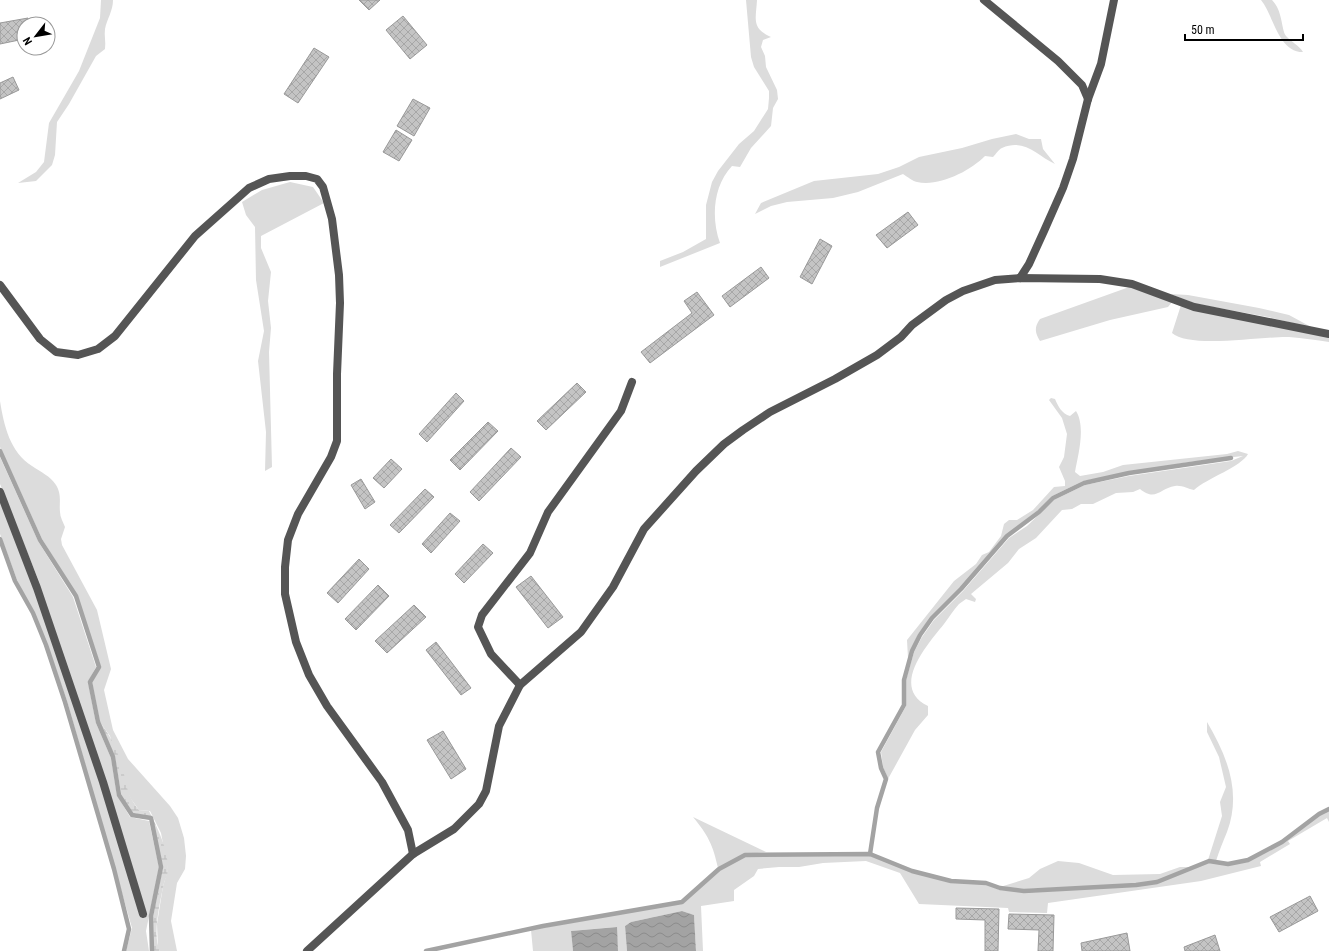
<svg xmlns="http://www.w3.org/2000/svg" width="1329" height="951" viewBox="0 0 1329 951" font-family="'Roboto Condensed',sans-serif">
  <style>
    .grass { fill: #dcdcdc }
    .wetland { fill: url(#wetland-marsh) }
    .water { fill: url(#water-waves) }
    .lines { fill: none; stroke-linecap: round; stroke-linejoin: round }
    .stream { stroke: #a3a3a3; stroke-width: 4.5 }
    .building { fill: url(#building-cross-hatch); stroke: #999 }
    .street { stroke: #555; stroke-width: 8 }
  </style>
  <defs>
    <pattern id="wetland-marsh" width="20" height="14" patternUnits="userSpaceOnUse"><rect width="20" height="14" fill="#dcdcdc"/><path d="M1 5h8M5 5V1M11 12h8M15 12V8" fill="none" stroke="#bbb"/></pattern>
    <pattern id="water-waves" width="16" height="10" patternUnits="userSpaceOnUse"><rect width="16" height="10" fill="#a3a3a3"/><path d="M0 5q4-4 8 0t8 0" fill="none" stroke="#8b8b8b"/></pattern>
    <pattern id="building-cross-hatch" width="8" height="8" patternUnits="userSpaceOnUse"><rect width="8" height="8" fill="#c4c4c4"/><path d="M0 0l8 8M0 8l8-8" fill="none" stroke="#a7a7a7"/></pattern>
  </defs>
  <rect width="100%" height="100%" fill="#fff"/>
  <g class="grass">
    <path d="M101,0H113C113,11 107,19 105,29C104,35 106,42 105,49L96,56L69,104L57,122L55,155L52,165L36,181L18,183L36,172L44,162L49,123L79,71L100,18Z"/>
    <path d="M746,0H757C756,19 751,28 771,37L763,40L761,47L765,56L766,67L777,90L778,99L773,108L771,126L751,148L740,167L732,166C713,186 711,218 720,243L660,267V261L683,252L706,239V205L712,182L718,171L739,144L754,131L768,109L769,98V91L754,67L751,57Z"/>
    <path d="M1261,0H1272C1283,11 1281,29 1286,36C1291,42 1299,45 1303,52C1278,52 1274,16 1261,0Z"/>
    <path d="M1016,134L1029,139H1041L1043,149L1055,164C1037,156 1025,138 1002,148C999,149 996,154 993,157L985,156C970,171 939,187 917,182C912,181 908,177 903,174L858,192L833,198L787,202L771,206L755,214L761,203L814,181L878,174L899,167L919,157L962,148L992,139Z"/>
    <polygon points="290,182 313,187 324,203 261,236 261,248 271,272 268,301 271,328 269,352 272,467 265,471 266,432 258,361 264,331 256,280 255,227 246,215 242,202 262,190"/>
    <path d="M1132,286L1172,302L1168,307L1110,320L1040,341C1035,333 1034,327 1040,319Z"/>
    <polygon points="1170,294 1188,295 1259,308 1289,315 1313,328 1268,317 1197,304"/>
    <path d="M1181,305L1329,336V342C1316,340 1303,338 1289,337C1264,336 1189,349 1172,333Z"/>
    <path d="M1051,398L1055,399C1058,406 1062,414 1070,416L1076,411C1086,427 1078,455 1075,472L1080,476L1103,472L1123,465L1227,454L1238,451L1248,454C1241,467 1207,478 1194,490C1188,489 1182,485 1175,486C1160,488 1156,502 1140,489L1133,492L1116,493L1093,504H1081L1072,509L1062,510L1036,538L1019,549L1008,563L971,594L976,599L975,602L966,599L959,604C953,611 949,617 944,624C928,644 889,687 928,706V715L915,730L888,779L883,767L881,752L906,706V680L914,652L922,637L934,620L963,591L1009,538L1027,526L1054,500L1085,485L1129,476L1231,461L1243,456L1189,462L1083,481L1052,496L1038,510L1006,535L960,588L931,617L918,634L908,658L907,640L911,635L954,581L976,564L982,555L989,552L1001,536L1004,524L1009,520H1017L1033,510L1054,487L1065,486V481L1059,467L1064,457L1067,434L1062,418L1049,400Z"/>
    <path d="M0,401C4,426 10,452 32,466C41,472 50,476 56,485C62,495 59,502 60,512C60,517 63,522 65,527L61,539L62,545L97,610L111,669L104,690L113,730L128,759L170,806L178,818L184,838L186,856L185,869L177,883L171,921L177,951H160L158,949L157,924L163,886L168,870L161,833L150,811L139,810L131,799L126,789L110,736L100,722L92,682L101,667L77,595L42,539L0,447Z"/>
    <polygon points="0,457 38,541 73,597 96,667 88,682 96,723 111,758 117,795 130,817 149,821 159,867 146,931 149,951 126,951 132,928 67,701 47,644 17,580 0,534 0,499 40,584 0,484"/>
    <path d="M1207,722C1227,756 1242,792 1227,832C1223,842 1219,851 1216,861L1208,860L1222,816L1220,802L1226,787L1219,757L1207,732Z"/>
    <polygon points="1329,810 1329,822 1327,818 1288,841 1290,844 1260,862 1261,866 1201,881 1048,903 1047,913 1009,912 1008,908 919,904 900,873 866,861 823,863 799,867 779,867 758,869 754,876 734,890 734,901 701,906 703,951 696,951 694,915 682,911 631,922 625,926 627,951 618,951 616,927 571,931 573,951 533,951 531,930 682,903 719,870 745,856 869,855 912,872 951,882 986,884 1000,890 1024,892 1136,886 1157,883 1209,862 1228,865 1249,861 1283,843 1319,815"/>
    <path d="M693,817L766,852L745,854L718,868C713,845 708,835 693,817Z"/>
    <polygon points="1058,861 1079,863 1113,875 1160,874 1180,867 1191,867 1156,881 1136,884 1025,889 1000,887 1029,878 1040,869"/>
  </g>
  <path class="wetland" d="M100,722C109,734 117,748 121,764C128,784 124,791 139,810L149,811C158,829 168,849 168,869C168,875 164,881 163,887C160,903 152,936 160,951H154L153,917L163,867L152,817L133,813L121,794L115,757Z"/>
  <g class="water">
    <polygon points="682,911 694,915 696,951 627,951 625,926 631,922"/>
    <polygon points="617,927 618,951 573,951 571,931"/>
  </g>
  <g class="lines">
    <g class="stream">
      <polyline points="0,451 40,540 76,596 99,667 90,682 98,722 113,757 119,795 132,815 151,818 161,867 151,916 152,951"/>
      <polyline points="0,539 15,581 33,613 46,645 65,702 114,869 129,929 124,951"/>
      <polyline points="870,854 877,808 886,779 881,768 878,752 904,705 904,680 912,651 920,635 932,618 961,589 1007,536 1039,512 1053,498 1084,483 1129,473 1231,458"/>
      <polyline points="426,951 543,926 682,902 719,869 745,855 870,854 912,871 951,881 986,883 1000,888 1024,891 1136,885 1157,882 1209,861 1228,864 1248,860 1282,842 1319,814 1329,809"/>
    </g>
  </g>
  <g class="building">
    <polygon points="359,0 380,0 369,10"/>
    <polygon points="403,16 427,45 410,59 386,30"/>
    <polygon points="28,18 29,24 24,24 24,39 0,44 0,23"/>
    <polygon points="314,48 329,57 298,103 284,94"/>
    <polygon points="13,77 19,90 0,99 0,83"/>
    <polygon points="413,99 430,108 414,136 397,126"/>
    <polygon points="396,130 412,140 399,161 383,152"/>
    <polygon points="908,212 918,225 887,248 876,235"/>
    <polygon points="820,239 832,246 812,284 800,277"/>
    <polygon points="761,267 769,278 730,307 722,296"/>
    <polygon points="697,292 714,315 650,363 641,352 692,313 684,301"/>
    <polygon points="577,383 586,392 546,430 537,421"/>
    <polygon points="456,393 464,401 427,442 419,434"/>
    <polygon points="488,422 498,431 460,470 450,460"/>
    <polygon points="511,448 521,457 479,501 470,492"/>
    <polygon points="391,459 402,469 384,488 373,478"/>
    <polygon points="361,479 375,502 365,509 351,485"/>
    <polygon points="425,489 434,497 399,533 390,525"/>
    <polygon points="450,513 460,521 431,553 422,544"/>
    <polygon points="483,544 493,553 464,583 455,574"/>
    <polygon points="359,559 369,569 338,603 327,593"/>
    <polygon points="531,576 563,617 548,628 516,587"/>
    <polygon points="378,585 389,596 356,630 345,619"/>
    <polygon points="414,605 426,617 387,653 375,641"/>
    <polygon points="436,642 471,688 461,695 426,650"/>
    <polygon points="443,731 466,769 451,779 427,740"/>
    <polygon points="1310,896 1318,911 1279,932 1270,917"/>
    <polygon points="956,908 999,909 998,951 985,951 985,920 956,919"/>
    <polygon points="1009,914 1054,915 1053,951 1038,951 1039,930 1008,929"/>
    <polygon points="1127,933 1130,951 1082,951 1081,943"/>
    <polygon points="1215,935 1220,951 1185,951 1184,947"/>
  </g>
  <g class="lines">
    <g class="street">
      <polyline points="984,0 1058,61 1082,85 1088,99"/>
      <polyline points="1020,278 1029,264 1044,231 1063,188 1073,159 1088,99 1101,64 1114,0"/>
      <polyline points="0,285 40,339 56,352 78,355 98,349 115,336 195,236 249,188 269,179 290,176 306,176 317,179 323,187 332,219 339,275 340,303 337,374 337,441 331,457 298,514 288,540 285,567 285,594 296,642 309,675 327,706 382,782 408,830 413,854"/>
      <polyline points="0,492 37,588 103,782 143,914"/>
      <polyline points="520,685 491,654 478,627 482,615 530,553 548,512 621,411 632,382"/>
      <polyline points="307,951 413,854 454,829 479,804 486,791 499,726 520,685 581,632 613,587 644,529 696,471 724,444 743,430 770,412 835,379 877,355 901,337 912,325 946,300 963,291 995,280 1020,278 1100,279 1132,284 1194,307 1329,334"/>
    </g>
  </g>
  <g transform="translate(36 36) rotate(239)"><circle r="19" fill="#ffffff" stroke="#999999"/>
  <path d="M0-3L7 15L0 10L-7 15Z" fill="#000000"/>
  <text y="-6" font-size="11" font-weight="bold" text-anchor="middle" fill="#000000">N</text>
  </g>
  <path d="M1185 34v6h118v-6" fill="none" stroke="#000000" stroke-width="2"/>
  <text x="1191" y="34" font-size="12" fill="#000000" stroke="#ffffff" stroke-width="3" paint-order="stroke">50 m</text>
</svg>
